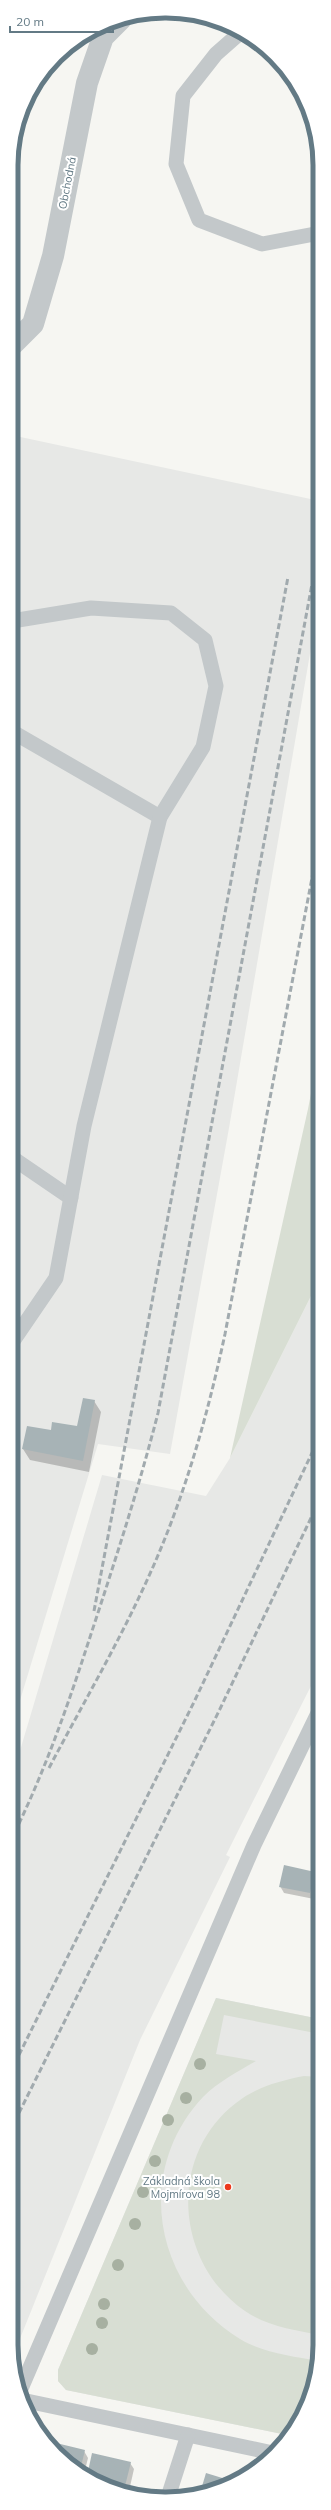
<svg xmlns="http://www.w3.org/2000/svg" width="331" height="2510" viewBox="0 0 331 2510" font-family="Mulish,sans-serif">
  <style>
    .built { fill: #e7e8e6 }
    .green { fill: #d8ded3 }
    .shadow { fill: #0003 }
    .building { fill: #a7b3b6 }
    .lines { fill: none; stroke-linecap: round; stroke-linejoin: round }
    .lane { stroke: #c3c8ca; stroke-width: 15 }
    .street { stroke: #c3c8ca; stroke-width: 22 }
    .rail { stroke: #a1aaae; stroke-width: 3; stroke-dasharray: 6 3; stroke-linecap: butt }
    .tree { fill: #a7b0a1 }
    .poi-dot { fill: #ec391c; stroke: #fff; stroke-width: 1.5 }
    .labels { text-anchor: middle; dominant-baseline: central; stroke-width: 4; stroke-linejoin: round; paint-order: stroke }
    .street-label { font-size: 11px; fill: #637a85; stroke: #fff }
    .poi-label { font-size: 11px; fill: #637a85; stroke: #fff; text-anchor: end }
    .rim { fill: none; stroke: #637a85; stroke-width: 5 }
  </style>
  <rect width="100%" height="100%" fill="#f6f6f2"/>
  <g class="built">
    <polygon points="11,435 320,501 320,595 229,1128 170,1454 98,1444 11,1730"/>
    <polygon points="320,1278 320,1668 226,1855 230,1857 140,2040 13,2356 11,2344 11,1781 102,1475 206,1496 230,1458"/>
    <polygon points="216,1998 320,2019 320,2355 304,2413 287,2435 66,2390 58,2381 58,2370"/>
  </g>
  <g class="green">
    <polygon points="320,1047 320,1278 230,1458 308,1109"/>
    <path d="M216,1998L320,2019V2034L224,2015L216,2054L256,2061C237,2072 218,2082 203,2097C133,2172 154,2286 240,2339C263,2353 292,2356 318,2361L304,2413L287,2435L66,2390L58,2381V2370Z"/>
    <path d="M304,2076L320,2077V2335C294,2330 267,2326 245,2311C175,2263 167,2156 236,2103C256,2087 279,2081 304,2076Z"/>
  </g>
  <g class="shadow">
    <polygon points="94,1401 101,1412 89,1472 30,1460 23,1449 52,1431 78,1428"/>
    <polygon points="314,1873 318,1879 314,1899 284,1893 280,1886"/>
    <polygon points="49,2443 84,2451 88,2458 84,2474 56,2454"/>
    <polygon points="130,2463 134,2469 129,2491 97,2483 88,2476"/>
  </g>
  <g class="building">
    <polygon points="83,1398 95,1400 83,1461 22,1449 27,1426 51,1430 52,1422 77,1426"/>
    <polygon points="284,1865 315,1872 310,1893 279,1887"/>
    <polygon points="48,2441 85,2450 80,2471 56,2454"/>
    <polygon points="92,2453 131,2462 124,2490 97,2483 87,2476"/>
    <polygon points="206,2473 232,2481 215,2491 200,2493"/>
  </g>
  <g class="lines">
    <g class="lane">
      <polyline points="241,32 216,54 183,96 176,164 199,220 262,244 320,233"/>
      <polyline points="11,731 160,817"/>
      <polyline points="11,1157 71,1198"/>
      <polyline points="11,1344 56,1278 84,1126 160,817 203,747 216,686 205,640 171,613 91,608 12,621 11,626"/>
      <polyline points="20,2391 254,1845 320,1709"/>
      <polyline points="22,2400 273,2453"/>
      <polyline points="168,2497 188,2435"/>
    </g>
    <polyline class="street" points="11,346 33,324 53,256 87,83 103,37 121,19"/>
    <g class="rail">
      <polyline points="94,1611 288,577"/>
      <path d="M49,1768C80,1709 114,1651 142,1591C181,1509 206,1423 225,1334L320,836"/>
      <path d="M11,1840C45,1772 69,1702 92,1631C116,1558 139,1487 158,1413L312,584"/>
      <polyline points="11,2071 195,1700 320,1436"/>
      <polyline points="11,2129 219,1711 320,1499"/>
    </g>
  </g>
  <g class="tree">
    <circle cx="200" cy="2064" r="6"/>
    <circle cx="186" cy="2098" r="6"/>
    <circle cx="168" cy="2120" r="6"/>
    <circle cx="155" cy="2161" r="6"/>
    <circle cx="143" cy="2192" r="6"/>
    <circle cx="135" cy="2224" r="6"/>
    <circle cx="118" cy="2265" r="6"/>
    <circle cx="104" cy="2304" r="6"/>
    <circle cx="102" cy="2323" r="6"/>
    <circle cx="92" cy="2349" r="6"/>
  </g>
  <circle class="poi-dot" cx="228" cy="2187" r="4"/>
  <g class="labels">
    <g class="street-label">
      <text transform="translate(67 183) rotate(-79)">Obchodná</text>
    </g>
    <g class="poi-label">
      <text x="220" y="2181">Základná škola<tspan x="220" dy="13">Mojmírova 98</tspan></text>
    </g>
  </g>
  <path d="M0 0H331V2510H0ZM165 18H166A147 147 0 0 1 313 165V2345A147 147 0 0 1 166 2492H165A147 147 0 0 1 18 2345V165A147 147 0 0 1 165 18Z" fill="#fff" fill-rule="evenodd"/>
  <path class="rim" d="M165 18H166A147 147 0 0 1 313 165V2345A147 147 0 0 1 166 2492H165A147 147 0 0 1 18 2345V165A147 147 0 0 1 165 18Z"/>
  <path d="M10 26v6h103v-6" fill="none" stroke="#637a85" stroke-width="2"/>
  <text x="16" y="26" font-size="12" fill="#637a85" stroke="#ffffff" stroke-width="3" paint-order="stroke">20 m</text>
</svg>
